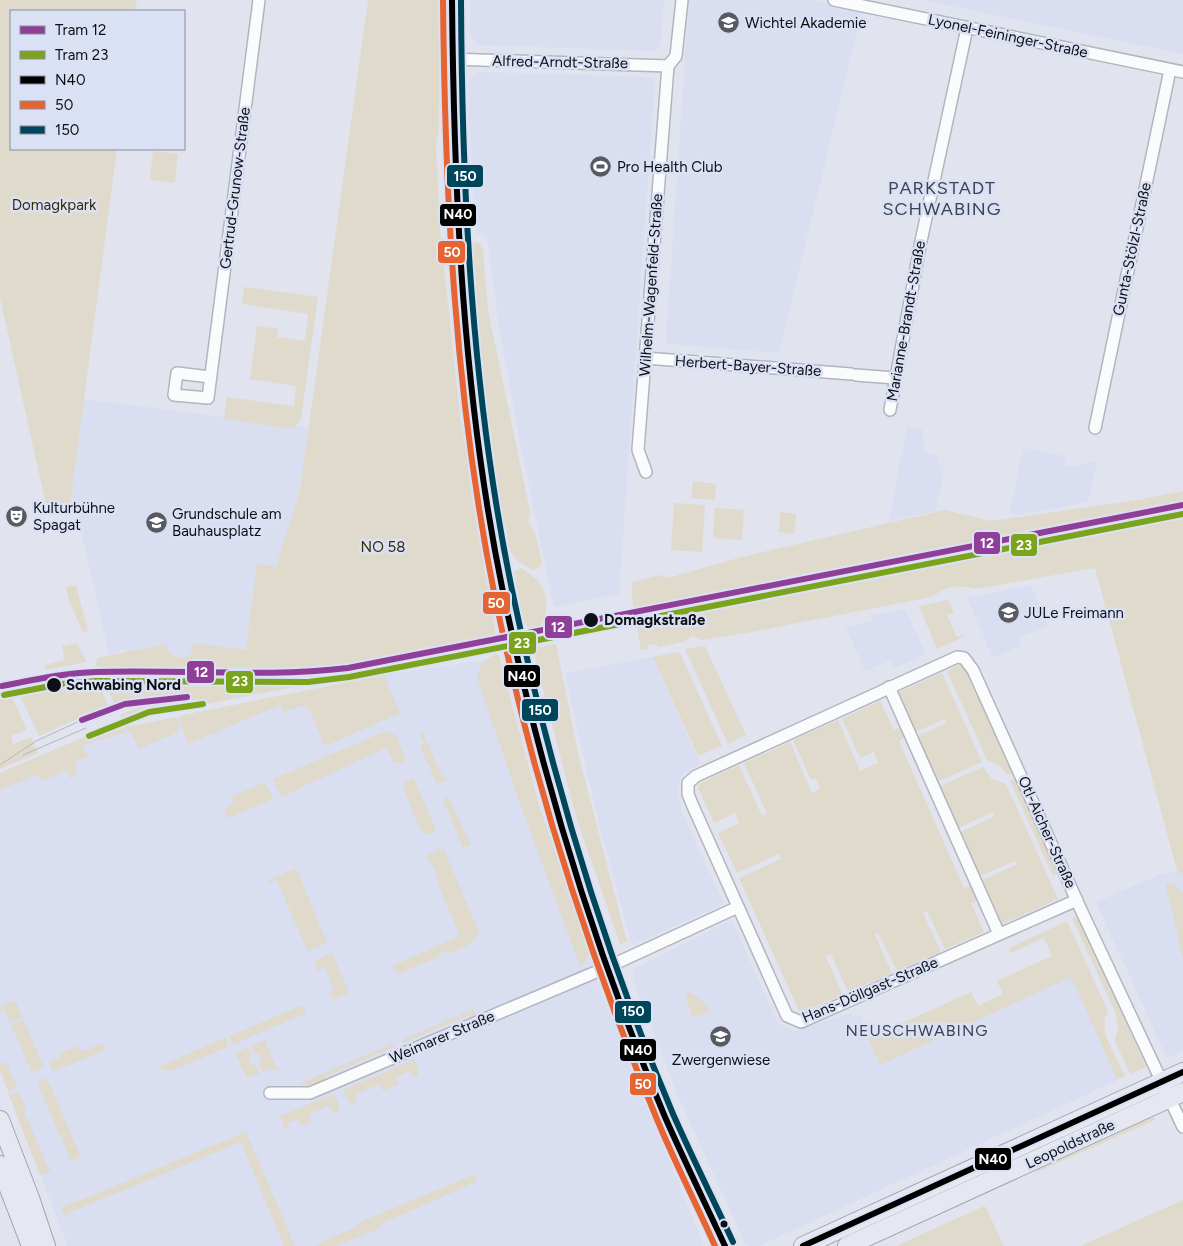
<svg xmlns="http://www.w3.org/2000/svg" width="1183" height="1246" viewBox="0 0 1183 1246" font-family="Figtree,sans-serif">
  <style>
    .built { fill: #d9def1 }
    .green { fill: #dfdacb }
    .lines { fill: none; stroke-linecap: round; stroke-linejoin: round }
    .minor-casing { stroke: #b2b5bd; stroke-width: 14 }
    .tertiary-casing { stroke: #b2b5bd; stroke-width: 16 }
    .primary-casing { stroke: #a0a5b5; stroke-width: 20 }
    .minor { stroke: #fafbfc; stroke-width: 11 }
    .tertiary { stroke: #fafbfc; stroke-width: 14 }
    .primary { stroke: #e6e8f1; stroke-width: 18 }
    .tram { stroke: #b6b7b9; stroke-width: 1 }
    .bus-1-casing { stroke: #dbe1f4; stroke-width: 10 }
    .bus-2-casing { stroke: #dbe1f4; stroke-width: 10 }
    .bus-3-casing { stroke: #dbe1f4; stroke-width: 10 }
    .bus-1 { stroke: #000; stroke-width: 6 }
    .bus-2 { stroke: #e66432; stroke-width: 6 }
    .bus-3 { stroke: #00465a; stroke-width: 6 }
    .tram-1-casing { stroke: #dbe1f4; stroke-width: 10 }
    .tram-2-casing { stroke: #dbe1f4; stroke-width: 10 }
    .tram-1 { stroke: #903f98; stroke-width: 6 }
    .tram-2 { stroke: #7ba31c; stroke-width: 6 }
    .stop-dot { fill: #0e1016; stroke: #dbe1f4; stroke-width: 2 }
    .labels { text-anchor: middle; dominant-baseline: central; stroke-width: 5; stroke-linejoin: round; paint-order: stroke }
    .poi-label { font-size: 15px; fill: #0e1016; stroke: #dbe1f4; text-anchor: start }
    .street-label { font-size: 15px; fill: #0e1016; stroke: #dbe1f4 }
    .park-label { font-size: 15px; fill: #362b06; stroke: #dbe1f4 }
    .stop-label { font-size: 15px; font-weight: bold; fill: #0e1016; stroke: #dbe1f4; text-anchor: start }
    .neighbourhood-label { font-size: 16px; letter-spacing: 1px; fill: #3e4352; stroke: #dbe1f4 }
    .quarter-label { font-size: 18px; letter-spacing: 1px; fill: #3e4352; stroke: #dbe1f4 }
    .line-badge { stroke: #dbe1f4; stroke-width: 2 }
    .badge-label { font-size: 14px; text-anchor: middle; font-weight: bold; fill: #fff }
  </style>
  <rect width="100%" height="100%" fill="#e1e4ee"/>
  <g class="built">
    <polygon points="470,0 664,0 660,46 655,51 481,45 474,41 470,34"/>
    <polygon points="689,0 811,0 862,10 779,353 669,344 666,341"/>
    <polygon points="922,0 1183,0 1183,54 990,14"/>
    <polygon points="478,72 652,77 655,80 619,594 554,607 519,437 498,319 487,236 476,233 469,118 469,81"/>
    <polygon points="84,399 309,428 300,490 279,558 279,666 127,665 125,650 109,654 75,504 70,505"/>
    <polygon points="907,427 922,429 925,453 939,456 937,464 944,466 936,511 889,521"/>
    <polygon points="1023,448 1064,456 1066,467 1097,461 1088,502 1019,515 1010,513"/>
    <polygon points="1031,585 1048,626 1018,638 1021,645 993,658 967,598"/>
    <polygon points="905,609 926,654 895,668 891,660 865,671 846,627 873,620 871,616"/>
    <polygon points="653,657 700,764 684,773 679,784 679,795 682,812 723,902 720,906 632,945 598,820 565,673"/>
    <polygon points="497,658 534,793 599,987 704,1246 68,1246 0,1071 0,773 28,761 122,730 384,675"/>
    <polygon points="1183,872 1183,1051 1167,1058 1096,902 1163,873"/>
    <polygon points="730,921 733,923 775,1017 780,1024 795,1031 851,1013 853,1018 860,1015 880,1063 1071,976 1118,1080 759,1246 749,1246 745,1243 679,1098 632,978 635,968"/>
  </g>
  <g class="green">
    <polygon points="0,0 137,0 135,11 11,11 11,149 117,149 70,505 47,509 0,297"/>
    <path d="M368,0H440C447,15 446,27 439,41V130L436,144L440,229L461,425L467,449L471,493L498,647L125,720L119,715L146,705L175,699V696L114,703L100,675V670L96,665L97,658L165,644L172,655L182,658L191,655L193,643L246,650L257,563L276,567L300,490Z"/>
    <polygon points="153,151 178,154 175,183 150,180"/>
    <path d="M475,242L480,244L483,251L488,311L530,511L528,522L535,532L542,562L540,567L533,570C494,552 519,536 497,514L479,401L473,245Z"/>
    <polygon points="244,287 318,297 301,419 293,429 224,419 227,397 294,406 296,386 250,379 257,326 278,329 277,337 305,341 308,314 242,304"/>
    <polygon points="693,481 716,484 715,500 691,498"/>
    <path d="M1183,491V872L1178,874L1095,568L975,589C957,584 947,586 931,597L746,633L702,640L693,636L683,642L658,647L657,644L648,645V649L641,650L632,596V582L660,575L668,578L742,557L945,510L991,521L1138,500Z"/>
    <polygon points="674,503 705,505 702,552 671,550"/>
    <polygon points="715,508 744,510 742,540 713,538"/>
    <polygon points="780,512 796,514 794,534 779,532"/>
    <path d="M521,568C528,573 539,580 542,587C548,600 549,618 538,628L529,629L523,619L514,572Z"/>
    <polygon points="76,585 88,631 83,632 69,601 66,587"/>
    <polygon points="948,600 954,612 947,615 957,637 964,634 965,636 937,649 919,606"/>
    <polygon points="77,643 86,662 46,670 44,665 65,660 62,646"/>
    <polygon points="556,644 579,757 627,942 620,944 577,820 537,667 534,648"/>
    <polygon points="705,646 746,735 728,744 685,649"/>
    <polygon points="677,652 681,655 722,746 698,756 653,657"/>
    <polygon points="495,653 499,656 539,805 589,953 588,958 580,966 518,798 477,677 481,664"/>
    <polygon points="963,663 1014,772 1008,775 1000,766 987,760 947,671"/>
    <polygon points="942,673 982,762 937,782 917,736 947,723 945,719 915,732 897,693"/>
    <polygon points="384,675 400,713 325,746 309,709 305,705 283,712 280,705 188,744 178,716"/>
    <polygon points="97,680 108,705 39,736 20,696"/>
    <polygon points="12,697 27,730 11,736 13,744 31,737 38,753 0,769 0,699"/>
    <polygon points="880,701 894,730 901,727 905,737 899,741 964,888 972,885 978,900 971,903 984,932 945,949 927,911 923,913 941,952 897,971 878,933 875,935 892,973 848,992 831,954 826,957 843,995 801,1012 799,1011 739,878 781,859 779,854 737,873 718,833 739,823 735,813 714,823 698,788 700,783 739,765 762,816 767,814 744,763 790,742 812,793 820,789 816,778 811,780 793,740 838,720 860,771 878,763 874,752 860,758 842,719"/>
    <polygon points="176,717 180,731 139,749 130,731 83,745 88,756 75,762 77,769 73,771 76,776 71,779 67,770 42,781 39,774 0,790 0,773 114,724 116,729"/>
    <polygon points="430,728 423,733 443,778 451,777 437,784 420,746 424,744 419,733"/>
    <polygon points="384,732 396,735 406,759 404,762 394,763 386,748 281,797 273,779"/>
    <polygon points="983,767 992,779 1006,784 1058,899 1002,924 982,880 1016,865 1015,861 980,876 961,832 995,816 993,812 958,828 940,786"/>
    <polygon points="412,778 414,779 436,830 429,835 421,831 403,788 405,781"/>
    <polygon points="1016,778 1060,873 1053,876 1010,781"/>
    <polygon points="265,782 273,799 228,818 224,809 234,804 231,797"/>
    <polygon points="448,797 471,845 463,848 443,800"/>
    <path d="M440,849L444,850L479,932C474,946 459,949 446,954L443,950L440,951L439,957L398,974L392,966L460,936L435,877L438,875L426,855Z"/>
    <polygon points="296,868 327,943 307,951 277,880 269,883 268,880"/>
    <polygon points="1168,883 1173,883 1183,894 1183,958 1166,886"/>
    <polygon points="1078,916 1146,1067 1130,1074 1115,1041 1118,1028 1116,1014 1072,918"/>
    <path d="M1067,921L1108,1011C1096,1030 1117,1057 1125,1076L1117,1079L1071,977L880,1065L868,1038L971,992L978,1006L1003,994L997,981L1052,956L1044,938L1011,953L1009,948Z"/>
    <polygon points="332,953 349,993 334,999 328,994 334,989 324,965 318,971 314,961"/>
    <polygon points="688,992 697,996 711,1011 695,1017 692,1015 685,996"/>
    <polygon points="15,1000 23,1017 10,1022 5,1010 0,1011 0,1007"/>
    <polygon points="303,1005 306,1013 234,1044 232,1043 229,1036"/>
    <polygon points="473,1009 476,1016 472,1018 470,1015 403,1043 402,1040"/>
    <polygon points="23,1019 44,1068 32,1073 11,1024"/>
    <polygon points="226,1037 228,1047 170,1071 156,1068"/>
    <polygon points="265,1040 278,1071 270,1068 262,1072 259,1065 261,1056 254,1052 251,1046"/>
    <polygon points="103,1043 106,1050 53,1072 49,1062 60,1057 58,1054 78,1046 81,1052"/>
    <polygon points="394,1043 396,1046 324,1077 326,1081 306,1085 300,1083"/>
    <polygon points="248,1047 251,1054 249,1062 256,1066 260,1073 247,1078 235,1053"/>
    <polygon points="415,1059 419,1071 417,1077 413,1078 410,1071 396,1077 398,1085 383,1091 380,1084 354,1095 357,1102 349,1103 343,1090"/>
    <polygon points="6,1062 17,1087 8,1091 0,1071 0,1064"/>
    <polygon points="47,1078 81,1157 71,1161 37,1083"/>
    <polygon points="18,1091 26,1107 24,1111 48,1168 52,1170 40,1175 9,1095"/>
    <polygon points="334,1094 339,1105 338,1111 333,1113 330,1105 308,1115 311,1122 301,1126 298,1119 287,1123 290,1131 285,1129 280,1116"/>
    <polygon points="1152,1113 1155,1120 1037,1172 1038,1166"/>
    <polygon points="246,1132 295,1246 284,1246 241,1142 64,1215 61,1208"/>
    <polygon points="475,1174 478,1181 381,1224 378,1229 336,1246 317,1246 317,1244 358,1226 358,1223"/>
    <polygon points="1183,1200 1183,1246 1080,1246"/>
    <polygon points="985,1206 1004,1246 896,1246 982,1207"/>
  </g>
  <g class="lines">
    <defs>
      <g id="minor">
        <polyline points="834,0 1183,72"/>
        <polyline points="451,59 668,66"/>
        <polyline points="668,66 676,56 682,0"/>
        <polyline points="645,358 851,374"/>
        <polyline points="856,375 895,378"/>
        <polyline points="210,377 177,373 174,395 208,398 259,0"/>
        <polyline points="890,410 921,241 967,28"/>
        <polyline points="1095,428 1170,70"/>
        <polyline points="646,472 638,450 668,66"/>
        <polyline points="889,687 999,934"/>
        <polyline points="1077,900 801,1022 787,1016 692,804 688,794 688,783 696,776 957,657 964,658 973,670 1082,912 1183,1127"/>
        <polyline points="270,1093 310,1093 610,966 738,907"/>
      </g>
      <path id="tertiary" d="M452,0C451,262 475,528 549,781C580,888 617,995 658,1099C678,1149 703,1197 725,1246"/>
      <g id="primary">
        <polyline points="0,1120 30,1198 46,1246"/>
        <polyline points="0,1165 31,1246"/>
        <polyline points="803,1246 1183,1072"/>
        <polyline points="847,1246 1183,1092"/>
      </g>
    </defs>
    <use href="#minor" class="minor-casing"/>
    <use href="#tertiary" class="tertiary-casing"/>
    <use href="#primary" class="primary-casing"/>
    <use href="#minor" class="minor"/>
    <use href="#tertiary" class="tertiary"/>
    <use href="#primary" class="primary"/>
    <g class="tram">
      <polyline points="0,686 2,686"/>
      <polyline points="23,755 86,728"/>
      <polyline points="0,765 36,741 82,720"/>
    </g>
    <defs>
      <g id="bus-1">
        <path d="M452,0C454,198 463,398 503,592C540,771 594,949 665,1117C684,1160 705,1203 725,1246"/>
        <polyline points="803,1246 1183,1072"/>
      </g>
      <path id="bus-2" d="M443,0C445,198 455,397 494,592C530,771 586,948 656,1117C674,1161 696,1203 715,1246"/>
      <path id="bus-3" d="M461,0C462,197 472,396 512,590C549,768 602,946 673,1114C692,1157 713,1199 733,1242"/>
    </defs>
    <use href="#bus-1" class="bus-1-casing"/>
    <use href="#bus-2" class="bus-2-casing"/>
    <use href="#bus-3" class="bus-3-casing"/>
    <use href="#bus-1" class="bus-1"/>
    <use href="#bus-2" class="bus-2"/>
    <use href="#bus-3" class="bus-3"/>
    <defs>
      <g id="tram-1">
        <path d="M2,686C33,680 64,673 96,672C180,669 264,678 348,668L1183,505"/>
        <polyline points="82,720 125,704 187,697"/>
      </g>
      <g id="tram-2">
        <polyline points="4,695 61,684 96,681 308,682 349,677 1183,514"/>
        <polyline points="89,736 149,712 203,704"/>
      </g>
    </defs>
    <use href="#tram-1" class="tram-1-casing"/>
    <use href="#tram-2" class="tram-2-casing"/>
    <use href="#tram-1" class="tram-1"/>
    <use href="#tram-2" class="tram-2"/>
  </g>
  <defs>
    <symbol id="school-disc" viewBox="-11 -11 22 22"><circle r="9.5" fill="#585a62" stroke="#dbe1f4"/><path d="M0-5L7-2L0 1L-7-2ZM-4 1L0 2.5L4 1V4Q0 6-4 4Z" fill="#fff"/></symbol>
    <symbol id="stadium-disc" viewBox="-11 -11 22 22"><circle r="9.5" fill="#585a62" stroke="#dbe1f4"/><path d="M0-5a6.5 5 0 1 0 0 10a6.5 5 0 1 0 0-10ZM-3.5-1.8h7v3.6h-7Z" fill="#fff"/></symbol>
    <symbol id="theatre-disc" viewBox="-11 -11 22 22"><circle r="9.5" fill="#585a62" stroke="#dbe1f4"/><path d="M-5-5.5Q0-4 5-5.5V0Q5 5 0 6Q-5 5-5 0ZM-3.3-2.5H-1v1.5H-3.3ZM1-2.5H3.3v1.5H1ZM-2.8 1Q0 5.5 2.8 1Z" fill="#fff"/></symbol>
  </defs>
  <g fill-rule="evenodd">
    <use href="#school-disc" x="716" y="10" width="25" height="25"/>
    <use href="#stadium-disc" x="588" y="154" width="25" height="25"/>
    <use href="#theatre-disc" x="4" y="504" width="25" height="25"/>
    <use href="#school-disc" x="144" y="510" width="25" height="25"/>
    <use href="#school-disc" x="996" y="600" width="25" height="25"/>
    <use href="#school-disc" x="708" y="1024" width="25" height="25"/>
  </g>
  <g class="stop-dot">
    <circle cx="591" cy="620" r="8"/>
    <circle cx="54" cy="685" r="8"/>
    <circle cx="724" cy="1224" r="4.5"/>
  </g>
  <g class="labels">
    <g class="poi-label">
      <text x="745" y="23">Wichtel Akademie</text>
      <text x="617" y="167">Pro Health Club</text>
      <text x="33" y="508">Kulturbühne<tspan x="33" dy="17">Spagat</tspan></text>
      <text x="172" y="514">Grundschule am<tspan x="172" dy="17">Bauhausplatz</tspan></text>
      <text x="1024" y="613">JULe Freimann</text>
      <text x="721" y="1060" text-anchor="middle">Zwergenwiese</text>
    </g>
    <g class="street-label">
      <text transform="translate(1008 36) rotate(12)">Lyonel-Feininger-Straße</text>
      <text transform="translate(560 62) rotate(1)">Alfred-Arndt-Straße</text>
      <text transform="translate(235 188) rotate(-83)">Gertrud-Grunow-Straße</text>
      <text transform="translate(1132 249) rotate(-78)">Gunta-Stölzl-Straße</text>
      <text transform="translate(651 285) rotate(-86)">Wilhelm-Wagenfeld-Straße</text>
      <text transform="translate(906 321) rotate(-80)">Marianne-Brandt-Straße</text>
      <text transform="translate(748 366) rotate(4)">Herbert-Bayer-Straße</text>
      <text transform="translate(1047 832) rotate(66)">Otl-Aicher-Straße</text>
      <text transform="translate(870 990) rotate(-23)">Hans-Döllgast-Straße</text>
      <text transform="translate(442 1037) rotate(-23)">Weimarer Straße</text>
      <text transform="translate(1070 1144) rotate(-25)">Leopoldstraße</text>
    </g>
    <g class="park-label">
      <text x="54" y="205">Domagkpark</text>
      <text x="383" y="547">NO 58</text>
    </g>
    <g class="stop-label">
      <text x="604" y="620">Domagkstraße</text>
      <text x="66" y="685">Schwabing Nord</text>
    </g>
    <g class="neighbourhood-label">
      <text x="917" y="1030">NEUSCHWABING</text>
    </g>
    <g class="quarter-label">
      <text x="942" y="188">PARKSTADT<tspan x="942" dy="21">SCHWABING</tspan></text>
    </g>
  </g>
  <g class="line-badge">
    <rect x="446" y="164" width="38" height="24" rx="5" fill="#00465a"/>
    <rect x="439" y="203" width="38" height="24" rx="5" fill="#000"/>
    <rect x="437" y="240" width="29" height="24" rx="5" fill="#e66432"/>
    <rect x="973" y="531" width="28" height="24" rx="5" fill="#903f98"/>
    <rect x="1010" y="533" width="28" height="24" rx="5" fill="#7ba31c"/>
    <rect x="482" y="591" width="29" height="24" rx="5" fill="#e66432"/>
    <rect x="544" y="615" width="29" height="24" rx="5" fill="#903f98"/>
    <rect x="508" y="631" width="29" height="24" rx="5" fill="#7ba31c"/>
    <rect x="186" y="660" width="29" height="24" rx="5" fill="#903f98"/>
    <rect x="503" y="664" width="38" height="24" rx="5" fill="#000"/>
    <rect x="225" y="670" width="29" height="24" rx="5" fill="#7ba31c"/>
    <rect x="521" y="698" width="38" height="24" rx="5" fill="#00465a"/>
    <rect x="614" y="1000" width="38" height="24" rx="5" fill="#00465a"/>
    <rect x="619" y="1038" width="38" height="24" rx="5" fill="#000"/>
    <rect x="629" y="1072" width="28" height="24" rx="5" fill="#e66432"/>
    <rect x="974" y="1147" width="38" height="24" rx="5" fill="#000"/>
  </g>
  <g class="badge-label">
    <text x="465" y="181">150</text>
    <text x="458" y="219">N40</text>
    <text x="452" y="257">50</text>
    <text x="987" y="548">12</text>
    <text x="1024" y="550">23</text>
    <text x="496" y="608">50</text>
    <text x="558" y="632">12</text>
    <text x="522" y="648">23</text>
    <text x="201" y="677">12</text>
    <text x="522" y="681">N40</text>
    <text x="240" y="686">23</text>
    <text x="540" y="715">150</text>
    <text x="633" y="1016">150</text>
    <text x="638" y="1055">N40</text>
    <text x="643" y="1089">50</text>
    <text x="993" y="1164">N40</text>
  </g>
  <rect x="10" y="10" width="175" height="140" fill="#dbe1f4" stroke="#898d9b"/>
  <rect x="20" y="26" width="25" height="8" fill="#903f98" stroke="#898d9b"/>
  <text x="55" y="35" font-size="15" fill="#0e1016">Tram 12</text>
  <rect x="20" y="51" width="25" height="8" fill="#7ba31c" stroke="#898d9b"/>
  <text x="55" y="60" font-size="15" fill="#0e1016">Tram 23</text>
  <rect x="20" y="76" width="25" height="8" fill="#000000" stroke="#898d9b"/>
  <text x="55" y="85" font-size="15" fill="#0e1016">N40</text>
  <rect x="20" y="101" width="25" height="8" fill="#e66432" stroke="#898d9b"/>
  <text x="55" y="110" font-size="15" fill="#0e1016">50</text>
  <rect x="20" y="126" width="25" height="8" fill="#00465a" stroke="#898d9b"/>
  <text x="55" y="135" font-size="15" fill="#0e1016">150</text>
</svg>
